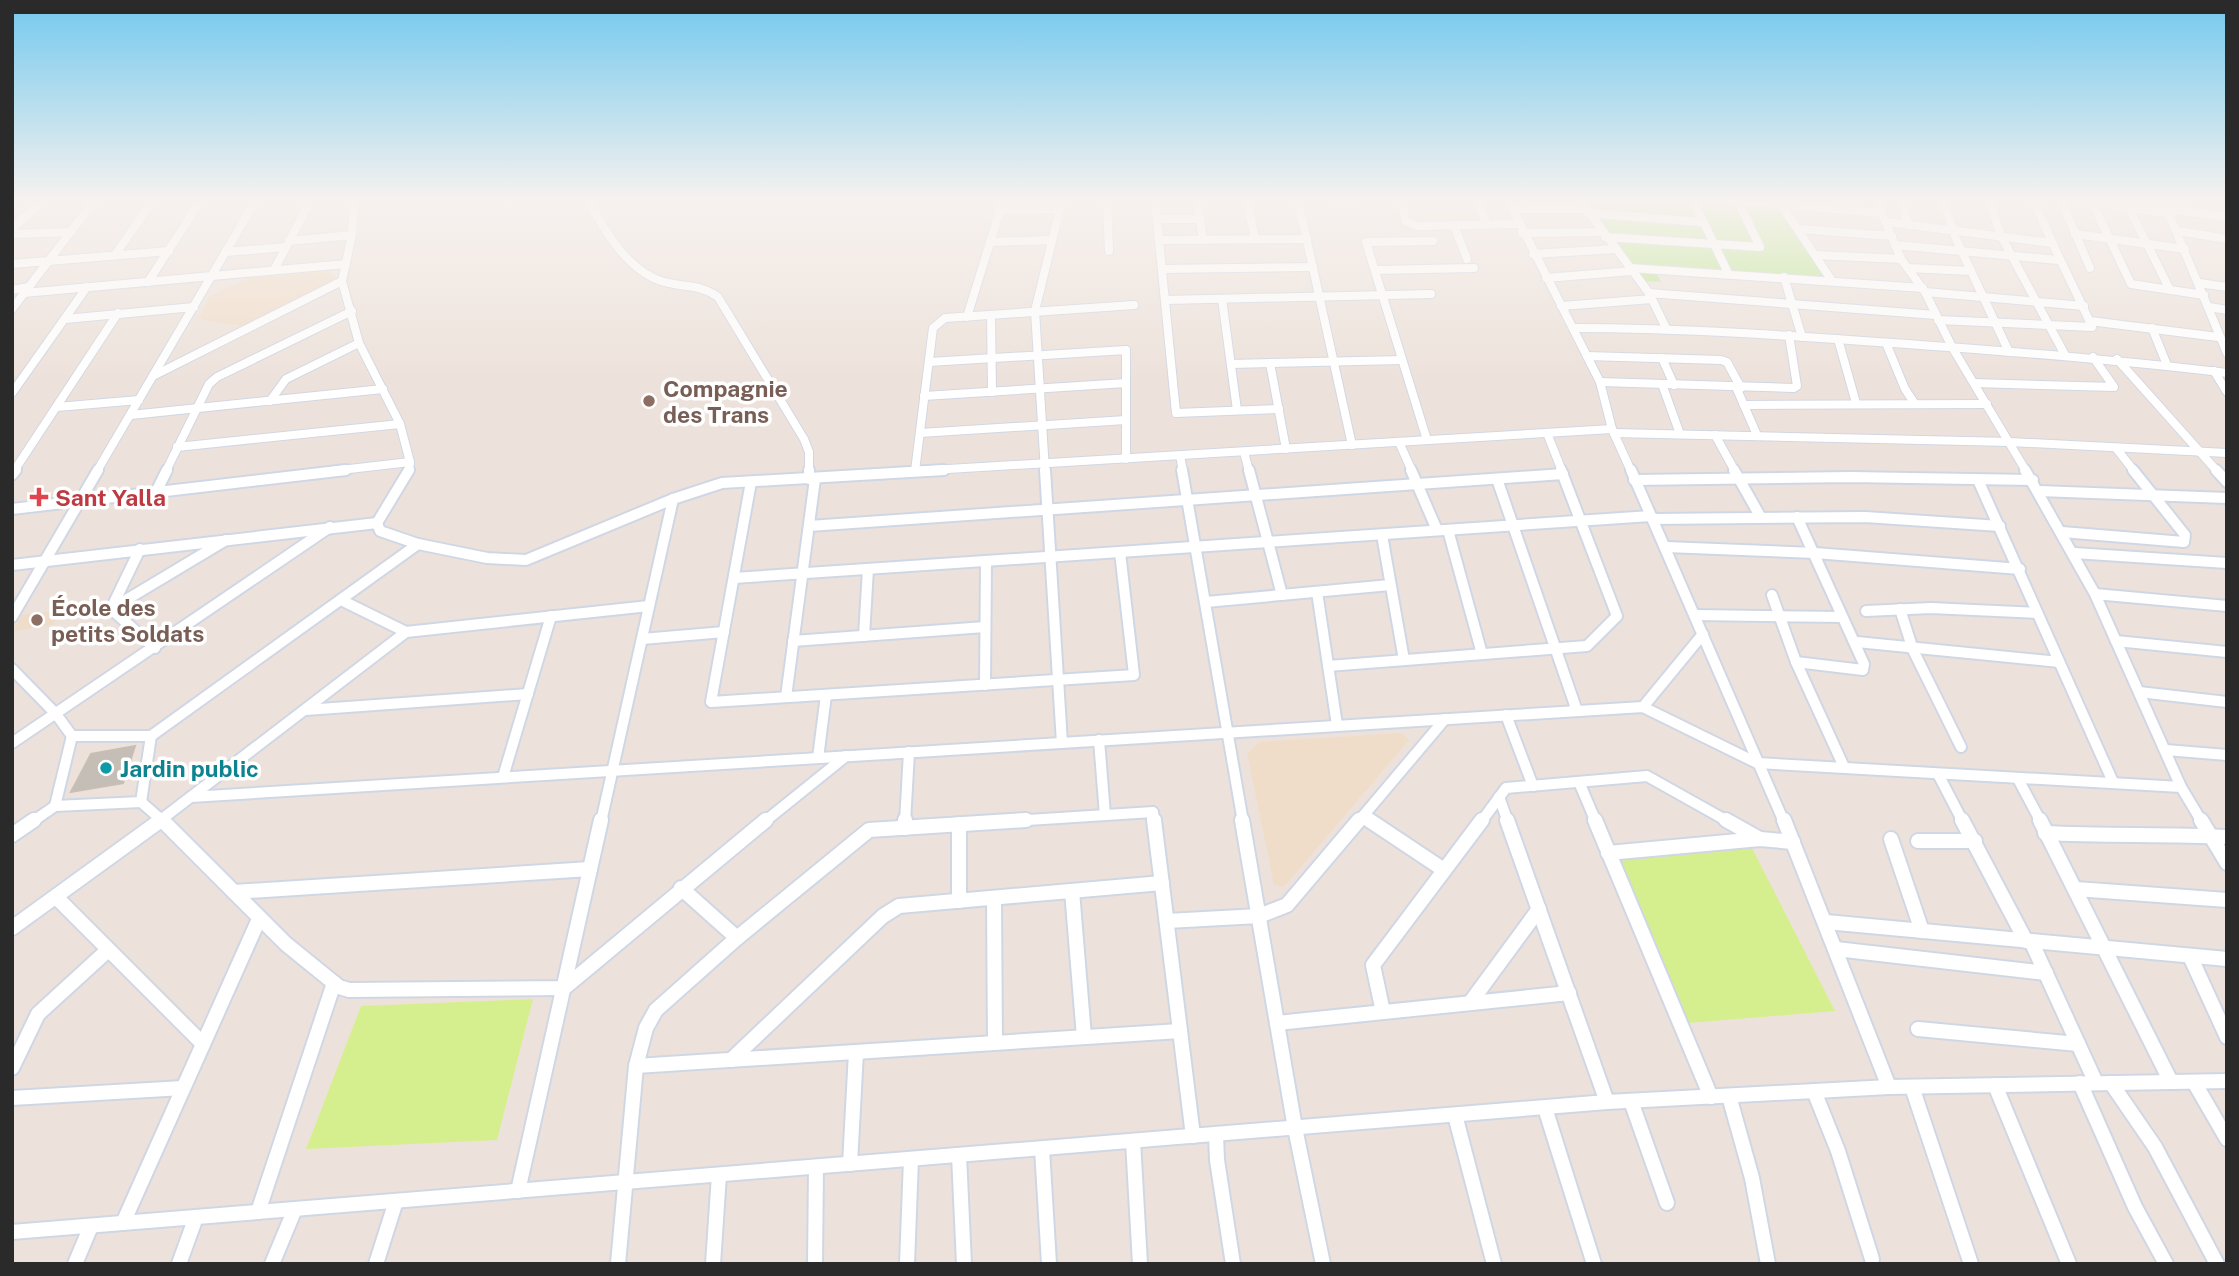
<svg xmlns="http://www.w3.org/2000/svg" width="2239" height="1276" viewBox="0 0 2239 1276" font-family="'Public Sans',sans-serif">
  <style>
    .education { fill: #f0ddc9 }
    .green { fill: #bee793 }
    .pitch { fill: #d6ef8e }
    .building { fill: #c4beb6; stroke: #c8beb4; stroke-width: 2 }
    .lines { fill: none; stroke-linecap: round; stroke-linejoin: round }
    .street-far2-casing { stroke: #d0d7e4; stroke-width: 10 }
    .street-far1-casing { stroke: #d0d7e4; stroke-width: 14 }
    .street-casing { stroke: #d0d7e4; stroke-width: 18 }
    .street-far2 { stroke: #fff; stroke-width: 8 }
    .street-far1 { stroke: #fff; stroke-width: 10 }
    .street { stroke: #fff; stroke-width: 14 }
    .education-dot { fill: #8d6e63; stroke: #fff; stroke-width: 2.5 }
    .health-dot { fill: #e0444e; stroke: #fff; stroke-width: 2.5 }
    .culture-dot { fill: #0f9aa8; stroke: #fff; stroke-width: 2.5 }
    .labels { text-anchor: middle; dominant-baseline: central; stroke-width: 7; stroke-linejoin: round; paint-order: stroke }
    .education-label { font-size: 23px; font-weight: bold; fill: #785e54; stroke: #fff; text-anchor: start }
    .health-label { font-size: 23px; font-weight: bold; fill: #be3a42; stroke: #fff; text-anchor: start }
    .culture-label { font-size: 23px; font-weight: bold; fill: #0d838f; stroke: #fff; text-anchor: start }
  </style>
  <rect width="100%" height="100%" fill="#ede2db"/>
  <g class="education">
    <polygon points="330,271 337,279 242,326 199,319 209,297 248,278"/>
    <polygon points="62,610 53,625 14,631 21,615"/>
    <polygon points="1402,733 1409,740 1284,887 1274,885 1247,753 1260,742"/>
  </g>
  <polygon class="green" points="1587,200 1780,200 1831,280 1656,272 1661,282 1643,281"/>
  <g class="pitch">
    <polygon points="1752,848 1835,1011 1688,1023 1619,858"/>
    <polygon points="533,999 497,1140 306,1149 361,1006"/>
  </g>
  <polygon class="building" points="135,746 123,783 71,792 91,754"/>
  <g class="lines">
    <defs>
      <g id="street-far2">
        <polyline points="354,200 352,235 342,281 359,343 400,424 410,462 409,471"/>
        <path d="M589,200C603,230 628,270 661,281C682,288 699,283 718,297L804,439L809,452V471"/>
        <polyline points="1107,200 1109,251"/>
        <polyline points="1155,200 1176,413 1279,409"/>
        <polyline points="1197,200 1203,240"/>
        <polyline points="1247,200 1255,239"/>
        <polyline points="1298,200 1352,445"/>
        <polyline points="1338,200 1357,200"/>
        <polyline points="1401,200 1406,221 1417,226 1519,224"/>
        <polyline points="1476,200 1487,224"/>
        <polyline points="1508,200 1600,382 1612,429 1631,471"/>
        <polyline points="1580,200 1649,293 1666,328"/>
        <polyline points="1693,200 1728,273"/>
        <polyline points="1728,200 1882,213"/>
        <polyline points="1876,200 1901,259 1925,292 1952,347 2026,471"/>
        <polyline points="1901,200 1908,224"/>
        <polyline points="1943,200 1956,239 2009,352"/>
        <polyline points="1989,200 2001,236 2065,355"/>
        <polyline points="2061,200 2090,268"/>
        <polyline points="2081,200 2171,214"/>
        <polyline points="2125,200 2170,290"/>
        <polyline points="2163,200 2227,353"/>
        <polyline points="2092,202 2131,284 2204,295"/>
        <polyline points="1780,203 1832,281"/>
        <polyline points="1512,209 1585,209"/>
        <polyline points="2169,209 2227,217"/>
        <polyline points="1000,210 1060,209"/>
        <polyline points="1588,213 1701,222"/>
        <polyline points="1157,219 1200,219"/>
        <polyline points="1887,222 2051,243"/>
        <polyline points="1454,225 1467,259"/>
        <polyline points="12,229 43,200"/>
        <polyline points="1799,229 1892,236"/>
        <polyline points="2178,231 2227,239"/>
        <polyline points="1522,233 1601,232"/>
        <polyline points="12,234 71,232"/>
        <polyline points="2075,234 2185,249"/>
        <polyline points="1605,237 1760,247 1738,201"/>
        <polyline points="1159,240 1307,239"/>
        <polyline points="289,241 352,235"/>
        <polyline points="990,242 1052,240"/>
        <polyline points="1895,245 2058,260"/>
        <polyline points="226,252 286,247"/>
        <polyline points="1533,254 1616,249"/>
        <polyline points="115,255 153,200"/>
        <polyline points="1816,255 1901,259"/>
        <polyline points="12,264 169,251"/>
        <polyline points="1630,268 1923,288"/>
        <polyline points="1908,268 1971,271"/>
        <polyline points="1162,269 1313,267"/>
        <polyline points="274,270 311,200"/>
        <polyline points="1377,270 1474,268"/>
        <polyline points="1784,277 1802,337"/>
        <polyline points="1546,278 1632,271"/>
        <polyline points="148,282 201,200"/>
        <polyline points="2199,283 2227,287"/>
        <polyline points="12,290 29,287"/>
        <polyline points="1925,292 2084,306"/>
        <polyline points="24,293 346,264"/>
        <polyline points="1649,293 1936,315"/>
        <polyline points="1222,299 1237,410"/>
        <polyline points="1165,300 1431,294"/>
        <polyline points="1561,306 1652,299"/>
        <polyline points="2209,307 2227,310"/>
        <polyline points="12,309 95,200"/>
        <polyline points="991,315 992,392"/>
        <polyline points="967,317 1000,210 1000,200"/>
        <polyline points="65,319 194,307"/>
        <path d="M1938,320L2092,327C2073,284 2051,244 2034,200"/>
        <polyline points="2090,321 2218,337"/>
        <path d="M1573,328C1685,328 1797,336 1908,344C2015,352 2121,360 2227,373"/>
        <polyline points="2152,328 2167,365"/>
        <polyline points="1838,339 1856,403"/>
        <polyline points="1886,343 1905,389 1915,404"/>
        <polyline points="1587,356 1721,360 1727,362 1741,388"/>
        <polyline points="1662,358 1674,385"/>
        <polyline points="2117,359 2217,471"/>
        <polyline points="929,362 1126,350 1126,459"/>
        <polyline points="1270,363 1286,449"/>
        <polyline points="1231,364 1402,360"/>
        <polyline points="2214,371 2227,392"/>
        <polyline points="153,376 342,281"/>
        <polyline points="1600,382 1794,388 1797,386 1789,335"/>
        <polyline points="1974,383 2114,387 2093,357"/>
        <polyline points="1662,384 1680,434"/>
        <polyline points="1736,387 1757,435"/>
        <polyline points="12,393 87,287"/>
        <polyline points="924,396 1126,383"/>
        <polyline points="270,401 286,379 359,343"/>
        <polyline points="1744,405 1987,404"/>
        <polyline points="57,407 139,400"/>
        <polyline points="131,415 383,389"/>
        <polyline points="920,433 1126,420"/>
        <polyline points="1547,433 1562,471"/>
        <polyline points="1614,433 2010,442 2227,453"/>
        <polyline points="1715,435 1735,471"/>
        <polyline points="1427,440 1366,242 1433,241"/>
        <polyline points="1399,442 1412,471"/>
        <polyline points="177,447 400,424"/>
        <polyline points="2116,448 2134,471"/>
        <polyline points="1244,452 1249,471"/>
        <polyline points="1180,456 1183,471"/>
        <polyline points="14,471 118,313"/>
        <polyline points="97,471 256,200"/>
        <polyline points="166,471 209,384 217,377 352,311"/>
        <polyline points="332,471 410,462"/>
        <polyline points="915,471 933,328 945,318 1134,305"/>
        <polyline points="915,471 1612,429"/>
        <polyline points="1045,471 1035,311 1062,200"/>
      </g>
      <g id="street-far1">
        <polyline points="809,470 809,479"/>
        <polyline points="1045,470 1062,743"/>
        <polyline points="1182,470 1243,822"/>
        <polyline points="1249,470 1282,595"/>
        <polyline points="1411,470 1437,530"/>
        <polyline points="1631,470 1784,822"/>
        <polyline points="1734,470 1760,516"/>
        <polyline points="2025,470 2095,594 2181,787 2202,822"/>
        <polyline points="2216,470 2227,482"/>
        <polyline points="12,475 16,470"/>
        <polyline points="1497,479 1577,711"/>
        <polyline points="1634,480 1850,477 2033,480"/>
        <polyline points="1978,480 2113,782"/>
        <polyline points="751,482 711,702 1134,675 1120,552"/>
        <polyline points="2039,491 2227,498"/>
        <polyline points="156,492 167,470"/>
        <polyline points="12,509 346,470"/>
        <polyline points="1652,519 1865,517 2000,526"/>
        <polyline points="377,523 409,470"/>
        <polyline points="377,523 380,531 418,544 487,558 526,560 673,499 722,483 944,470"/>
        <polyline points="809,526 1563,474"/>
        <polyline points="1448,530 1482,654"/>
        <polyline points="2062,532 2184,542 2185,535 2133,470"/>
        <polyline points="1382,535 1404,660"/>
        <polyline points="1666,547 1815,553 2020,569"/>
        <polyline points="140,549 111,609 155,648"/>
        <polyline points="2074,553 2227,563"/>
        <polyline points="12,565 377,523"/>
        <polyline points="734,578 1651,516"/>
        <polyline points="1317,592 1337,725"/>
        <polyline points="2095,594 2227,606"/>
        <polyline points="1772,595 1796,662 1844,767"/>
        <polyline points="341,600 406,632 649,606"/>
        <polyline points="1206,602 1390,585"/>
        <polyline points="111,609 226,540"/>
        <polyline points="1900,609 1913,650 1961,747"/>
        <polyline points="1866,611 1931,608 2037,613"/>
        <polyline points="1695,615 1842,617"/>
        <polyline points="12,617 98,470"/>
        <polyline points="864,636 868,569"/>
        <polyline points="642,639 724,632"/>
        <polyline points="793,641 985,627"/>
        <polyline points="2116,641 2227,652"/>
        <polyline points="1857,642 2059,662"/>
        <polyline points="1796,662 1863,670 1864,664 1797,517"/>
        <polyline points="1328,666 1587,646 1617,616 1561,470"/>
        <polyline points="12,669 56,714 72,736"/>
        <polyline points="985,685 986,561"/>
        <polyline points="2139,692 2227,702"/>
        <polyline points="786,697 815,479"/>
        <polyline points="1643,707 1703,634"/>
        <polyline points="306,710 528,694"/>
        <polyline points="1506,715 1533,786"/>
        <polygon points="72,736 151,736 141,802 55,806"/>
        <polyline points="151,736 418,544"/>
        <polyline points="1099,740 1105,815"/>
        <polyline points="12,743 330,527"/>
        <polyline points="2166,750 2227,755"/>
        <polyline points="818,758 826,695"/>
        <polyline points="1938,774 1963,822"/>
        <polyline points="503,777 551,616"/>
        <polyline points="2018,779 2041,822"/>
        <polyline points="1579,782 1596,822"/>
        <polyline points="191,797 1643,707 1757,763 2181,787"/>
        <polyline points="1499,797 1508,822"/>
        <polyline points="141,802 164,822"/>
        <polyline points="1363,816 1372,822"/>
        <polyline points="32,822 55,806"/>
        <polyline points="158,822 406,632"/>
        <polyline points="601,822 673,499"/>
        <polyline points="764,822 846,756"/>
        <polyline points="905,822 909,752"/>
        <polyline points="998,822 1153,812 1154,822"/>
        <polyline points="1358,822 1445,719"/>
        <polyline points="1481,822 1506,788 1647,776 1729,822"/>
      </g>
      <g id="street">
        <polyline points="162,820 286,944 339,987 349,990 564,988 766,820"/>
        <polyline points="1154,820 1193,1136"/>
        <polyline points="1242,820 1295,1128 1323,1264"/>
        <polyline points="1369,820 1444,870"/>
        <polyline points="1507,820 1607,1102"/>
        <polyline points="1595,820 1711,1097"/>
        <polyline points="1726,820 1760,839"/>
        <polyline points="1784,820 1889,1087"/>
        <polyline points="1962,820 2026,941"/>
        <polyline points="2040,820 2171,1082"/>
        <polyline points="2201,820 2227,863"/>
        <polyline points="959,824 959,901"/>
        <polyline points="905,828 905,820"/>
        <path d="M2045,833C2106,836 2166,834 2227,837"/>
        <polyline points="12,835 34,820"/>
        <polyline points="1891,839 1922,931"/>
        <polyline points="1918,841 1975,841"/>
        <polyline points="1608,853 1760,839 1793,842"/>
        <polyline points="681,888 737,938"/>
        <polyline points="2076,889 2227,900"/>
        <polyline points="1072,891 1084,1037"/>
        <polyline points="234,892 590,869"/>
        <polyline points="56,897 203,1044"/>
        <polyline points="994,898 995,1043"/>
        <polyline points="1167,921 1259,916 1287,905 1359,820"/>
        <polyline points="1826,922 2227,959"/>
        <polyline points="12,928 161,820"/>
        <polyline points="2031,941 2096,1083"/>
        <polyline points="1836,949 2046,973"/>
        <polyline points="2190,956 2227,1037"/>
        <polyline points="1470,1003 1539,909"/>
        <polyline points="1383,1012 1373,965 1482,820"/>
        <polyline points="1277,1023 1569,993"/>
        <polyline points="1918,1029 2078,1044"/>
        <polyline points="731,1060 883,916 899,906 1162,883"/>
        <polyline points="636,1066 1180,1031"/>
        <polyline points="12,1068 38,1014 108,950"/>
        <polyline points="2194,1082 2227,1139"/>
        <polyline points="2080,1083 2135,1207 2166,1264"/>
        <polyline points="2111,1083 2155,1147 2217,1264"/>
        <polyline points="1995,1085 2069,1264"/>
        <polyline points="1912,1087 1971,1264"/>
        <polyline points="1814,1091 1838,1151 1872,1259"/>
        <polyline points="1729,1096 1752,1178 1768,1264"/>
        <polyline points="12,1098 183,1088"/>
        <polyline points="1631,1101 1667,1203"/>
        <polyline points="1545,1108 1594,1264"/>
        <polyline points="1455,1115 1494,1264"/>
        <polyline points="1216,1135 1217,1160 1233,1264"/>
        <polyline points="1133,1141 1140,1264"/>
        <polyline points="1042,1149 1049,1264"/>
        <polyline points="959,1155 964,1264"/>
        <polyline points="850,1164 856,1052"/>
        <polyline points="518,1191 601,820"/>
        <polyline points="258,1212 334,983"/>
        <polyline points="123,1223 259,919"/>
        <polyline points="12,1232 1607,1102 1889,1087 2227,1081"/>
        <polyline points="75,1264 91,1226"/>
        <polyline points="179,1264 196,1217"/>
        <polyline points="272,1264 295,1209"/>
        <polyline points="376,1264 396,1201"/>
        <polyline points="618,1264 636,1066 646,1028 656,1010 737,938 869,830 1026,820"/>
        <polyline points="713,1264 719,1175"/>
        <polyline points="815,1264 816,1167"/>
        <polyline points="907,1264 911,1159"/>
      </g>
    </defs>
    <use href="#street-far2" class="street-far2-casing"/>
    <use href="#street-far1" class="street-far1-casing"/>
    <use href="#street" class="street-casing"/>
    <use href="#street-far2" class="street-far2"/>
    <use href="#street-far1" class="street-far1"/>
    <use href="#street" class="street"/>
  </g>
  <linearGradient id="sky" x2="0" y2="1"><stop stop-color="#74c9ee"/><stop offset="0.53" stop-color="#f7f2ef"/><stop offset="1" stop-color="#f7f2ef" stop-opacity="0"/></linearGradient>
  <rect width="2239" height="379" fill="url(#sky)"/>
  <g class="education-dot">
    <circle cx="649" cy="401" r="7"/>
    <circle cx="37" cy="620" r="7"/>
  </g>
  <path class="health-dot" d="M35.5 486.5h7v7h7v7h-7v7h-7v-7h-7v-7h7z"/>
  <circle class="culture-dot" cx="106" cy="768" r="7"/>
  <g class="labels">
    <g class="education-label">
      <text x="663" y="388">Compagnie<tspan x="663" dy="26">des Trans</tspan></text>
      <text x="51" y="607">École des<tspan x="51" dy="26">petits Soldats</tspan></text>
    </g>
    <g class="health-label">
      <text x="55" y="497">Sant Yalla</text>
    </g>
    <g class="culture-label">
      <text x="120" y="768">Jardin public</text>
    </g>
  </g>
  <rect width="2239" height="1276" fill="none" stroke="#2a2a2a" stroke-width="28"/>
</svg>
